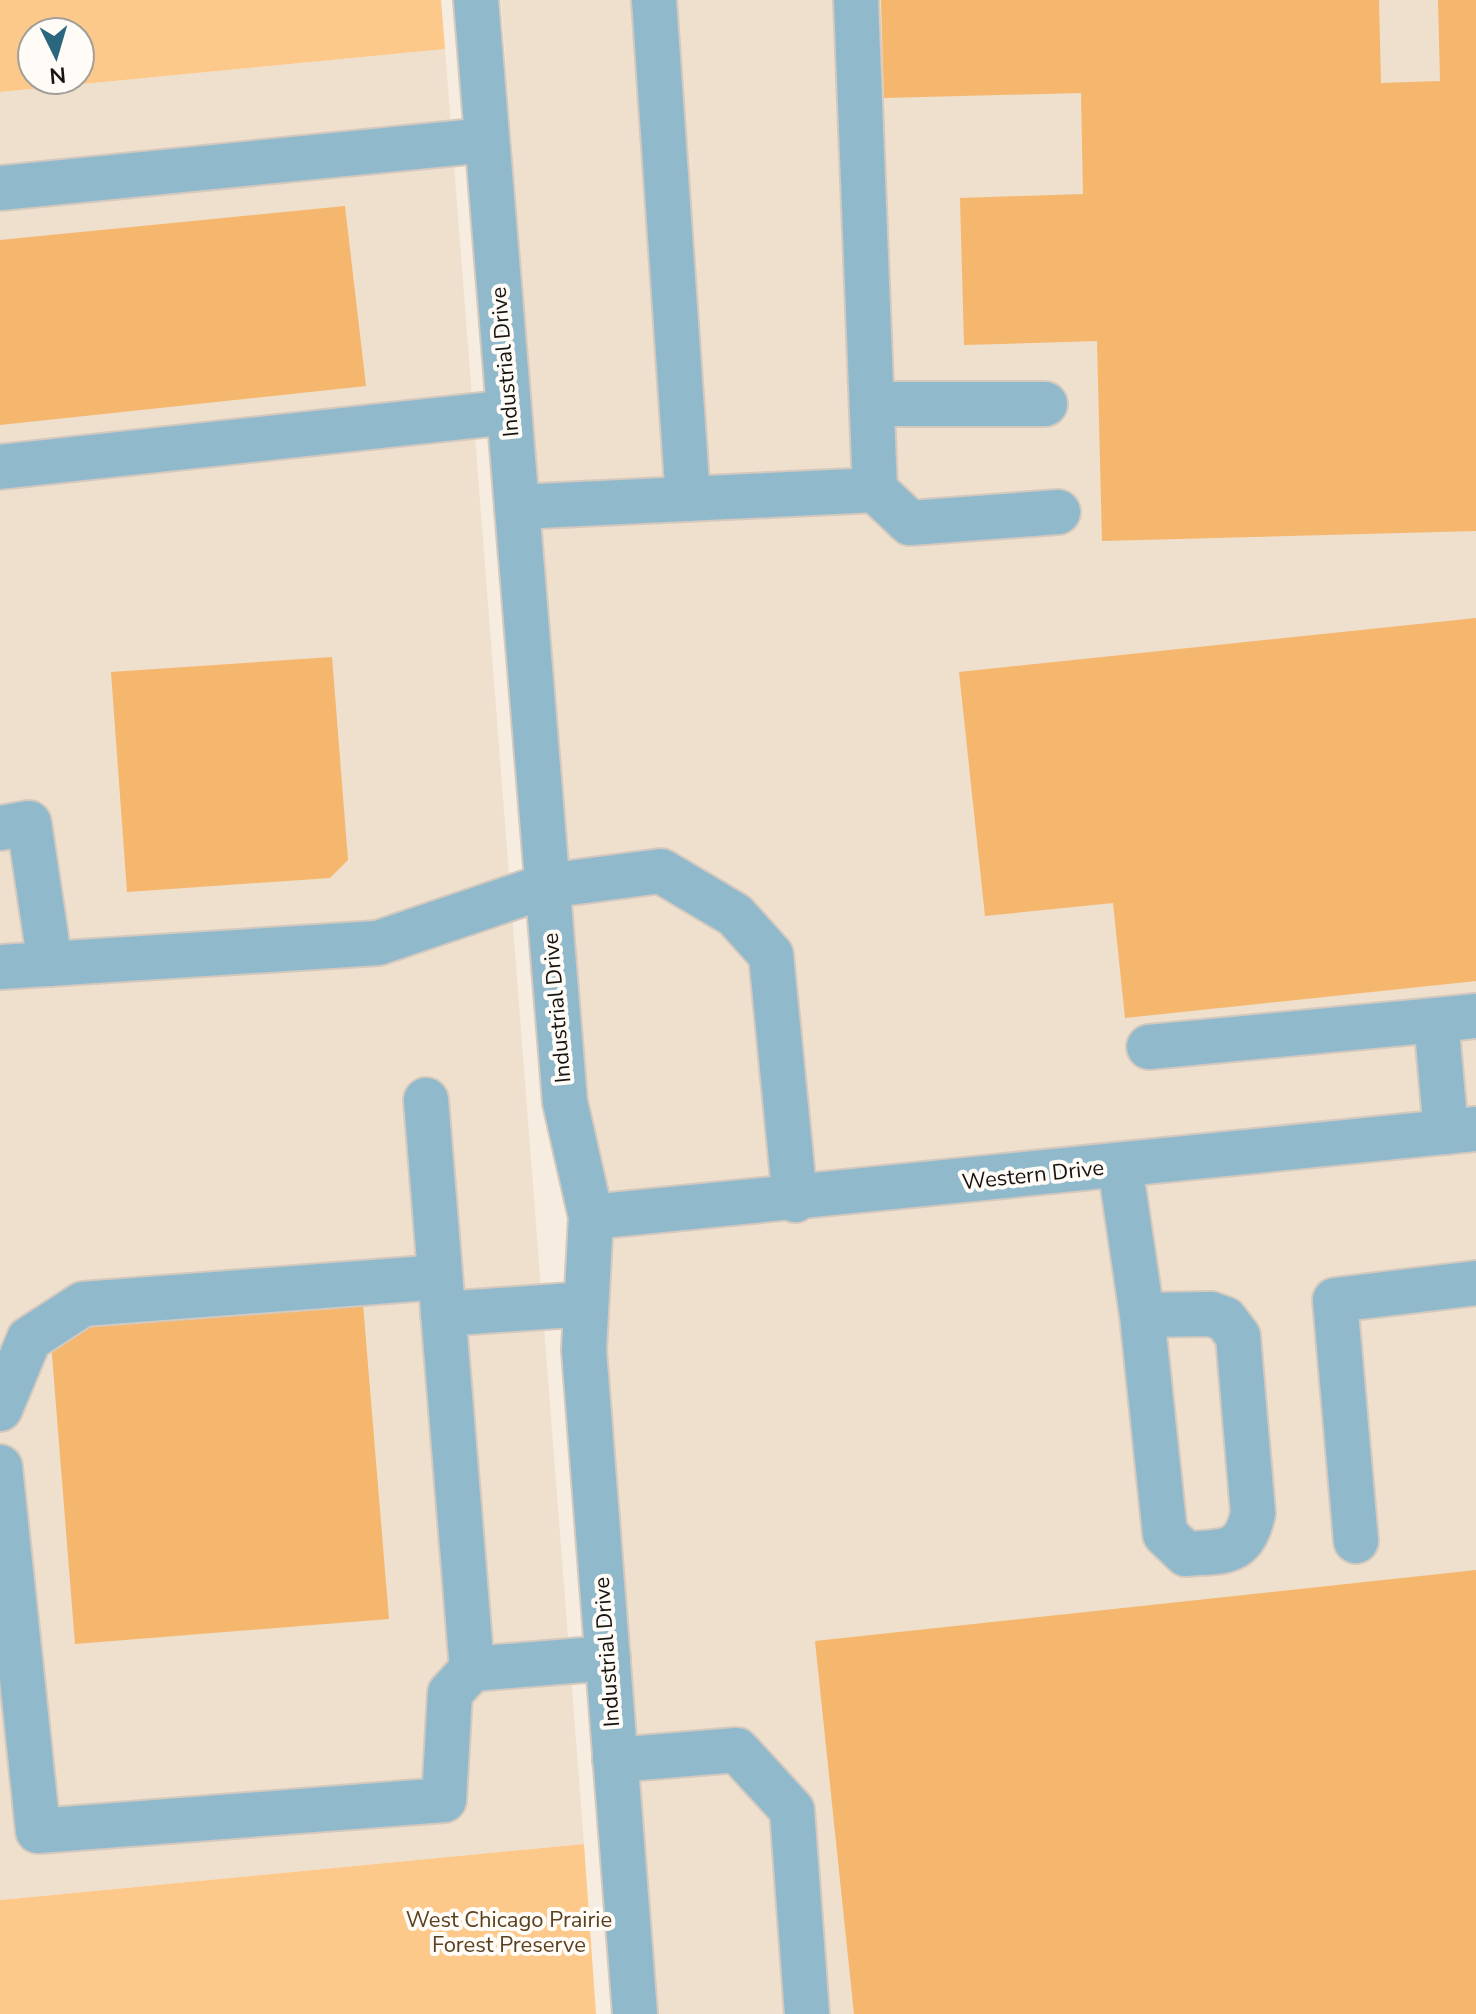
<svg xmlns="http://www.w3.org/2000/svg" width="1476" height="2014" viewBox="0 0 1476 2014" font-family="'Nunito Sans',sans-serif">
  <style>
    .built { fill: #efdfcd }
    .green { fill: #fcc98b; fill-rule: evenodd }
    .building { fill: #f4b76d }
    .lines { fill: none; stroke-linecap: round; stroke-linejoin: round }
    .minor-casing { stroke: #d3c9bf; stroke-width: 48 }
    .minor { stroke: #90bacc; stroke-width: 44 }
    .labels { text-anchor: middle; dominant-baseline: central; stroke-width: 8; stroke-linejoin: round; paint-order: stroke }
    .street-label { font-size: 22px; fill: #171410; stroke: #fffbf6 }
    .park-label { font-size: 22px; fill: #5a4121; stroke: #fffbf6 }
  </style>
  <rect width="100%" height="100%" fill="#f7ece0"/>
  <g class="built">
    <polygon points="501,0 1476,0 1476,2014 652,2014"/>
    <polygon points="445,49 584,1844 0,1900 0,92"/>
  </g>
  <g class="green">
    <path d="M0,0H441L445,49L0,92ZM80,32V80H32V32Z"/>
    <polygon points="584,1844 596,2014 0,2014 0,1900"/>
  </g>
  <g class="building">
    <polygon points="881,0 1379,0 1381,83 1440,81 1438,0 1476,0 1476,531 1102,541 1097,341 964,345 960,198 1083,194 1081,93 884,98"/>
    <polygon points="345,206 366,386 0,425 0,240"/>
    <polygon points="1476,618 1476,981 1125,1018 1113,903 985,916 959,672"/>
    <polygon points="332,657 348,860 330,878 127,892 111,672"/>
    <polygon points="363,1304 389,1619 75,1644 50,1330"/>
    <polygon points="1476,1570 1476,2014 854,2014 815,1641"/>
  </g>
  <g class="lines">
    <defs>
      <g id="minor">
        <polyline points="476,0 565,1102 591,1217 584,1350 635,2014"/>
        <polyline points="654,0 688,499"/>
        <polyline points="0,188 487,140"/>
        <polyline points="872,404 1045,404"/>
        <polyline points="0,467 509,412"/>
        <polyline points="875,490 910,523 1058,512"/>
        <polyline points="517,507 875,490 856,0"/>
        <polyline points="0,828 29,823 50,964"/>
        <polyline points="0,967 378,943 546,886 661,871 735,915 771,955 795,1200"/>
        <polyline points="1149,1047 1436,1020"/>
        <polyline points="426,1100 472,1669 608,1658"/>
        <polyline points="1446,1132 1436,1020 1476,1016"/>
        <path d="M1120,1166L1142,1315L1165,1534L1186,1554C1224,1551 1244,1556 1253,1513L1238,1336L1225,1319L1211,1314L1142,1315"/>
        <polyline points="591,1217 1476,1129"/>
        <polyline points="443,1314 586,1304"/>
        <polyline points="0,1409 29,1339 83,1304 440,1277"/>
        <polyline points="0,1467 38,1831 444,1800 450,1693 472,1669"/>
        <polyline points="1356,1541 1335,1300 1476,1283"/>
        <polyline points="615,1760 737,1750 792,1810 807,2014"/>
      </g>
    </defs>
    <use href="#minor" class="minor-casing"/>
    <use href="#minor" class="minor"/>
  </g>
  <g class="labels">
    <g class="street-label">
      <text transform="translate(505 362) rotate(-95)">Industrial Drive</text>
      <text transform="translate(557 1008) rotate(-95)">Industrial Drive</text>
      <text transform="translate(1033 1175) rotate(-6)">Western Drive</text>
      <text transform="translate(607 1652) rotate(-94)">Industrial Drive</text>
    </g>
    <g class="park-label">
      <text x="509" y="1920">West Chicago Prairie<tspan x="509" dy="25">Forest Preserve</tspan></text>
    </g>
  </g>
  <g transform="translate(56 56) rotate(175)"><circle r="38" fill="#fffbf6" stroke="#a29f9a" stroke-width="2"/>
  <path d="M0-6L14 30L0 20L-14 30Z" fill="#2a677e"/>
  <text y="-12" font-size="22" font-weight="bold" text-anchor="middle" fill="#171410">N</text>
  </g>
</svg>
